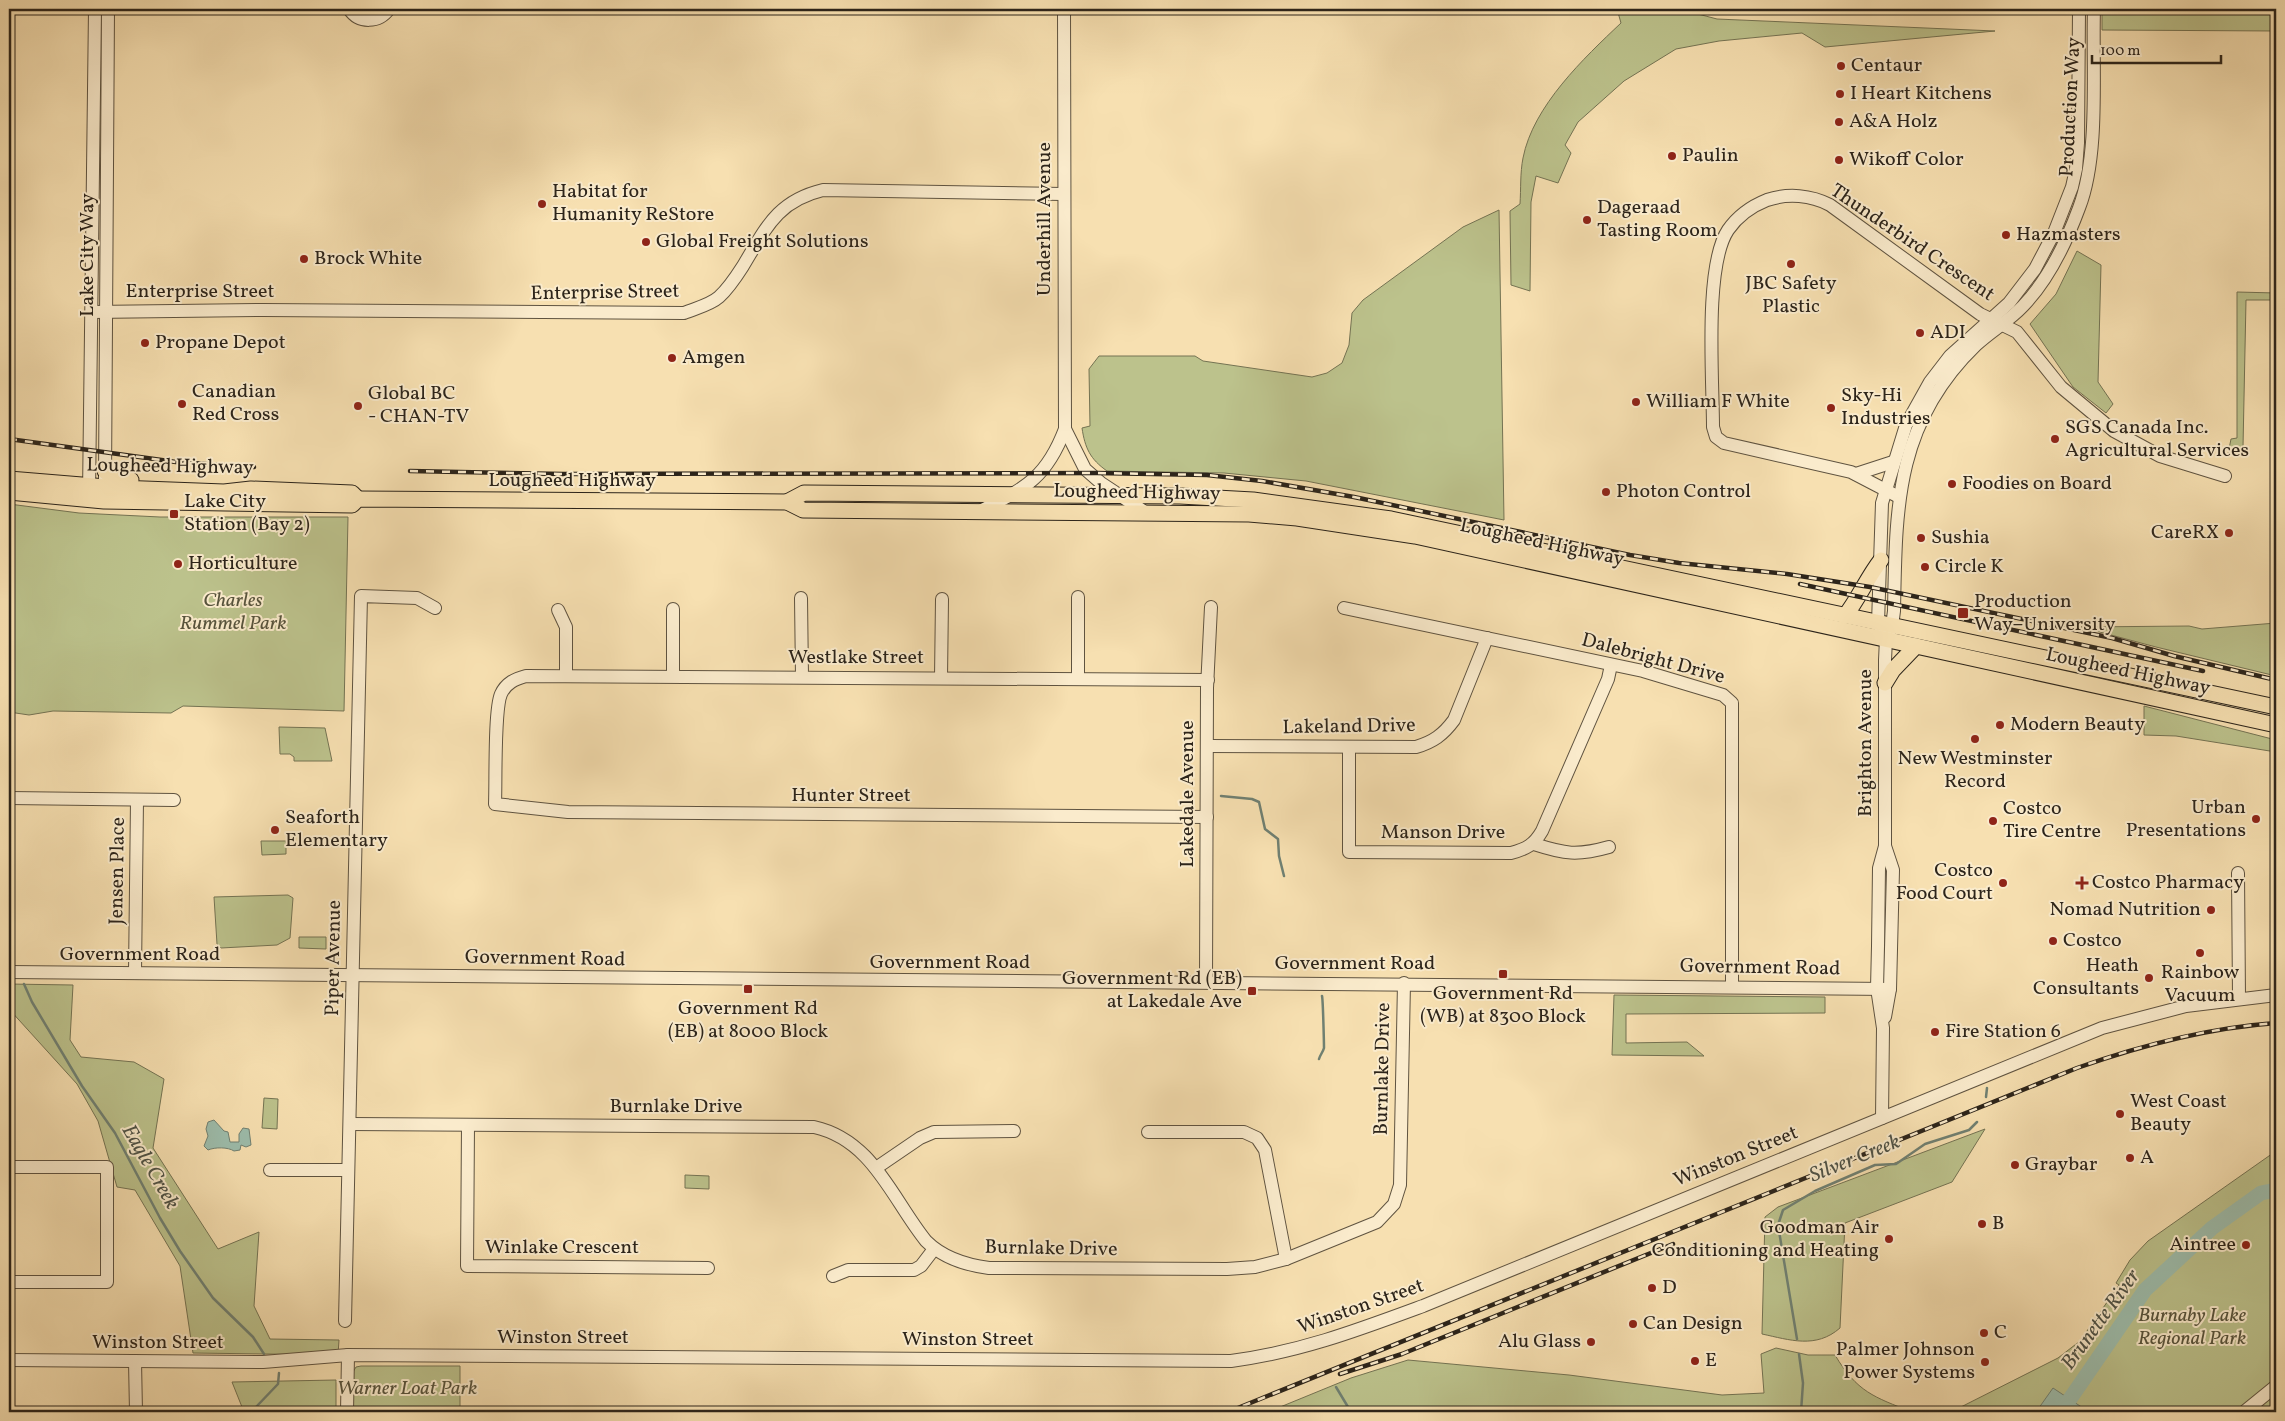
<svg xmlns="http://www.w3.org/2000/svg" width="2285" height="1421" viewBox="0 0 2285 1421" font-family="Vollkorn,serif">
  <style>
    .green { fill: #bcc28c; stroke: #747353 }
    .water { fill: #9dbdac; stroke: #708072 }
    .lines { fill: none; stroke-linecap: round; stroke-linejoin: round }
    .stream { stroke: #708072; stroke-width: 2.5 }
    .river { stroke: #9dbdac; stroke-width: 15 }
    .minor-casing { stroke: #5f5340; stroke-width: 14 }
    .major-casing { stroke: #2c241a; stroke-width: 17 }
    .minor { stroke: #faebcc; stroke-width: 12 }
    .major { stroke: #f7e0b1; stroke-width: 15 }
    .rail-casing { stroke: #2c241a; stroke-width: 4.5 }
    .rail { stroke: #faebcc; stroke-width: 2.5; stroke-dasharray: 8; stroke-linecap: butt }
    .poi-dot { fill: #8f2418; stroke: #faebcc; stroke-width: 2 }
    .labels { text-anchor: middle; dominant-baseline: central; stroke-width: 4; stroke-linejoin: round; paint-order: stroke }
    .poi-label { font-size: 20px; fill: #2c241a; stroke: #faebcc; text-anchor: start }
    .street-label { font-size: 20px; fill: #2c241a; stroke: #faebcc }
    .park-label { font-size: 20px; font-style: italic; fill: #57533c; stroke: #faebcc }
    .water-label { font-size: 21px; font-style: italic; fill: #4e5246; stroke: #faebcc }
  </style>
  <rect width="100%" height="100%" fill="#f7e0b1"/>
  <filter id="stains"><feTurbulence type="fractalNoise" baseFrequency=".004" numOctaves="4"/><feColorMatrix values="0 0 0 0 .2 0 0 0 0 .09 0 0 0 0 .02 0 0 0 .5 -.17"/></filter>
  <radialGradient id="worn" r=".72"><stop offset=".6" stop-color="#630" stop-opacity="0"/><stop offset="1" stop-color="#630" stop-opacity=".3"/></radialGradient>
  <g class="green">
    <path d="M1617,9H1679L1717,19L1995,31L1825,47L1802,33L1719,41L1676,49L1624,81L1578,122L1565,145L1571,153L1558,183L1536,176L1531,202L1530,291L1511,285L1510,211L1520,204C1521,189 1520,173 1523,158C1533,106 1584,58 1621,23Z"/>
    <polygon points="2105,9 2276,9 2276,31 2102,30 2102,12"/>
    <path d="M1499,210L1504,520L1306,481L1224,473L1107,471C1090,459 1085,448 1082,428L1090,426L1089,369L1099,356H1195L1203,361L1312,377L1327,373L1342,363L1349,345L1352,313L1363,300L1463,227Z"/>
    <polygon points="2077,251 2101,265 2098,382 2113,404 2106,413 2073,387 2030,324 2056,294"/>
    <polygon points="2237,292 2276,293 2276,300 2246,300 2243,447 2237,456 2228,454 2231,439 2237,438"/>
    <polygon points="9,504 79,513 160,517 348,517 344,711 183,706 171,713 53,711 29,715 9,712"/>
    <polygon points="2276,623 2276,676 2156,647 2081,627 2189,626 2202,629"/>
    <polygon points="2144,706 2276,740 2276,752 2176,736 2144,735"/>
    <polygon points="279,727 325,728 332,761 294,761 294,757 290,754 280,754"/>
    <polygon points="261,841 286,841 286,854 262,855"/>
    <polygon points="288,895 293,898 290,938 277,945 221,948 217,944 214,897"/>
    <polygon points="299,937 326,937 326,949 299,948"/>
    <polygon points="9,984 73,985 70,1040 81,1057 134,1062 164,1079 153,1148 218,1249 259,1232 254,1306 270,1339 339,1340 338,1355 193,1353 180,1266 135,1190 117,1187 98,1121 77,1084 9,1009"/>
    <polygon points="1614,995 1825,997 1825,1013 1626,1014 1626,1043 1687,1042 1704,1056 1612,1055"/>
    <polygon points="264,1098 278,1099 277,1129 262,1128"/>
    <path d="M1985,1129L1952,1182L1845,1223L1840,1328C1816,1349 1790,1340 1762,1334L1765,1217L1778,1207Z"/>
    <polygon points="2276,1151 2276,1412 1951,1412 2058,1358 2080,1341 2119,1285 2116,1283 2130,1260 2148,1241"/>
    <polygon points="685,1175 709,1176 709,1189 685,1188"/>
    <path d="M1776,1348L1808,1355H1835C1857,1392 1874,1397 1912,1412H1268L1351,1378L1408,1360L1569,1375L1722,1395L1764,1393L1761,1354Z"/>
    <polygon points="361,1366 460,1366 460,1412 353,1412 353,1372 356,1367"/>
    <polygon points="336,1380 336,1412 244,1412 232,1382"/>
  </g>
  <g class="water">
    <path d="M214,1120L224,1131L228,1132L230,1142H239V1134L243,1128L249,1129L251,1145L246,1147L241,1145L240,1150L234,1151C228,1147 215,1147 208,1150L204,1146L208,1136L206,1129L208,1122Z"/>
    <polygon points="2053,1388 2086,1410 2084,1412 2036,1412"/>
  </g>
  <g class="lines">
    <g class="stream">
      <polyline points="1221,796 1252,799 1259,802 1265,829 1278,839 1279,856 1284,876"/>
      <polyline points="24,984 32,1002 82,1086 115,1133 160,1218 180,1251 213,1298 253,1337 264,1354"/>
      <path d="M1319,1059C1320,1055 1323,1052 1324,1048C1324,1045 1323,999 1322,996"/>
      <polyline points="1986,1097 1987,1088"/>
      <polyline points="1797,1339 1778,1225 1783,1210 1815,1191 1875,1165 1896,1164 1925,1144 1969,1130 1977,1122"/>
      <polyline points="1799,1354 1803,1383 1801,1412"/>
      <polyline points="1336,1387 1351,1412"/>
      <polyline points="258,1412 256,1407 278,1384 279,1373"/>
    </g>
    <polyline class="river" points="2061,1412 2145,1290 2212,1228 2261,1193 2276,1190"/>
    <defs>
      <g id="minor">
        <path d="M349,9C359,24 379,23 389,9"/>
        <path d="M92,312L264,310L684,313C696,308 710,305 719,297C729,288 736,277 743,266C766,228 777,201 823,190L1063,194"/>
        <polyline points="1065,429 1085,469 1101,483 1145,512"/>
        <polyline points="1856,474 1893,462"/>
        <polyline points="105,479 108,9"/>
        <polyline points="89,494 95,9"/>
        <path d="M1899,497L1851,472L1724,443L1716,437L1713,427C1713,380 1704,266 1728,230C1737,217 1752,206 1767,200C1788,193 1811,195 1830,205L1980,314L2017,332L2061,387L2114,431L2160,456L2225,476"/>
        <path d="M980,511C1025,488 1046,479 1065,429L1064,9"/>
        <polyline points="801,598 802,677"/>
        <polyline points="1344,608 1643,671 1723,695 1732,703 1732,986"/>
        <polyline points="558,610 566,627 566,675"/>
        <polyline points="1881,630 1878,623 1882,503 1906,425 1930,382 1950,356 2009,303 2035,269 2054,233 2072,187 2076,169 2078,143 2079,9"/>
        <polyline points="673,676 673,609"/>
        <polyline points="941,678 942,599"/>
        <polyline points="1078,678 1078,597"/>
        <path d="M1207,746L1416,747C1433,742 1443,735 1454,720L1487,638"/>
        <path d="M1349,748V852L1511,853C1526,849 1534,845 1542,831L1608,679L1611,665"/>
        <polyline points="9,798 174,800"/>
        <path d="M1207,817L568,812L495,804C496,782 494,710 501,694C506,683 515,679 526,676L1208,680"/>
        <path d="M1534,844C1565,854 1577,856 1609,847"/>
        <polyline points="1885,846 1893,870 1890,989 1885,1017"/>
        <polyline points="2238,873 2239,998"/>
        <polyline points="9,972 1890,989"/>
        <polyline points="135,973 137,800"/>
        <polyline points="1206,982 1207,688 1211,607"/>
        <path d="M1882,1118L1883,1028L1877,988L1878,946L1879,868L1885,846V660L1886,639L1892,626L1894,611C1896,507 1895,423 1976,345C1991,331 2009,321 2023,306C2049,279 2066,243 2079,208C2100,154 2092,68 2094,9"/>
        <path d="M350,1124L814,1127C873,1140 892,1199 926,1241C943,1258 966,1265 989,1268L1227,1269L1255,1267L1286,1259L1377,1222L1394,1204L1400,1185L1404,983"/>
        <polyline points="468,1125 467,1266 708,1268"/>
        <polyline points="1148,1132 1244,1132 1257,1138 1265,1150 1286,1259"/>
        <polyline points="9,1167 107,1167 107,1282 9,1282"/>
        <polyline points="876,1168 920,1138 934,1132 1014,1131"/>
        <polyline points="270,1170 348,1170"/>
        <polyline points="833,1276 848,1270 914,1270 921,1266 934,1249"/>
        <polyline points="345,1321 361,596 417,598 435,608"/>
        <path d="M9,1360L263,1362L348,1355L1231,1361C1300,1352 1358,1330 1423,1306L2102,1028L2186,1006L2276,995"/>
        <polyline points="135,1361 136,1412"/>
        <polyline points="347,1412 348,1355"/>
        <polyline points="2244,1412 2276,1386"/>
      </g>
      <g id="major">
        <polyline points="105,471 113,478 131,480"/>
        <polyline points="9,479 118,488 224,492 251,489 352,493 358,499"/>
        <polyline points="9,492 104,501 352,505 358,499 787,502 803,510 1249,514 1297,518 1415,536 2276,725"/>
        <polyline points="787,502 804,493 1180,496 1253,500 1391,519 2276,707"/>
        <path d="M1845,616C1859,598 1867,578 1881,560"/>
        <polyline points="1885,683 1893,670 1916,646"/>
      </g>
    </defs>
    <use href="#minor" class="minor-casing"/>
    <use href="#major" class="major-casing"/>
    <use href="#minor" class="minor"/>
    <use href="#major" class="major"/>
    <defs>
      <g id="rail">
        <polyline points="9,439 176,462 254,467"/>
        <polyline points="410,471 563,474 1097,473 1207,475 1262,481 1354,497 1630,555 1679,563 1787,574 1870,587 2112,638 2174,656 2276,680"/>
        <polyline points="1800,584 2203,671"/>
        <polyline points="1340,1374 1402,1354 1673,1244"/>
        <path d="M1228,1412L2077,1068C2142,1045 2207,1028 2276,1023"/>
      </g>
    </defs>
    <use href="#rail" class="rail-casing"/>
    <use href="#rail" class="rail"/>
  </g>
  <g class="poi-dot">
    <circle cx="1841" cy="66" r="5"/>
    <circle cx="1840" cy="94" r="5"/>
    <circle cx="1839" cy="122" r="5"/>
    <circle cx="1672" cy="156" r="5"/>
    <circle cx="1839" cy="160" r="5"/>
    <circle cx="542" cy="204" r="5"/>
    <circle cx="1587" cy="220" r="5"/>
    <circle cx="2006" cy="235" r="5"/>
    <circle cx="646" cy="242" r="5"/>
    <circle cx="304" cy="259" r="5"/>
    <circle cx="1791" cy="264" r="5"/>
    <circle cx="1920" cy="333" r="5"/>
    <circle cx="145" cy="343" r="5"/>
    <circle cx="672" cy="358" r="5"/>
    <circle cx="1636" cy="402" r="5"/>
    <circle cx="182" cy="404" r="5"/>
    <circle cx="358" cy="406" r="5"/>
    <circle cx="1831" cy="408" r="5"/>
    <circle cx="2055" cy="439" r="5"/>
    <circle cx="1952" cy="484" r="5"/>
    <circle cx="1606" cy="492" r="5"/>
    <rect x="169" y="509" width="10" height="10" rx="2.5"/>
    <circle cx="2229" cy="533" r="5"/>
    <circle cx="1921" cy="538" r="5"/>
    <circle cx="178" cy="564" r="5"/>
    <circle cx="1925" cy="567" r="5"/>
    <rect x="1957" y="607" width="12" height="12" rx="2.5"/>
    <circle cx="2000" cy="725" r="5"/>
    <circle cx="1975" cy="739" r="5"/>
    <circle cx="2256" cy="819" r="5"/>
    <circle cx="1993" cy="821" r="5"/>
    <circle cx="275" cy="830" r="5"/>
    <circle cx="2003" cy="883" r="5"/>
    <path d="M2079.5 875.5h5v5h5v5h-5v5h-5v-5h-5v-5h5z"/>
    <circle cx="2211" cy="910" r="5"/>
    <circle cx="2053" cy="941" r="5"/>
    <circle cx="2200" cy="953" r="5"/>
    <rect x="1498" y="969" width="10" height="10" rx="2.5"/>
    <circle cx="2149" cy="978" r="5"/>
    <rect x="743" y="984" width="10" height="10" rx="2.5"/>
    <rect x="1247" y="986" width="10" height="10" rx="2.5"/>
    <circle cx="1935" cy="1032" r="5"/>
    <circle cx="2120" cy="1114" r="5"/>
    <circle cx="2130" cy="1158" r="5"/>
    <circle cx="2015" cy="1165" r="5"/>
    <circle cx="1982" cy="1224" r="5"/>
    <circle cx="1889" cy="1239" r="5"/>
    <circle cx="2246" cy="1245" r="5"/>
    <circle cx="1652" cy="1288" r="5"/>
    <circle cx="1633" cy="1324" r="5"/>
    <circle cx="1984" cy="1333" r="5"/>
    <circle cx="1591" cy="1342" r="5"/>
    <circle cx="1695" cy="1361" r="5"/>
    <circle cx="1985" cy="1362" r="5"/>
  </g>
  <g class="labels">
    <g class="poi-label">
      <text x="1851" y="66">Centaur</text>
      <text x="1850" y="94">I Heart Kitchens</text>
      <text x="1849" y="122">A&amp;A Holz</text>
      <text x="1682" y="156">Paulin</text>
      <text x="1849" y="160">Wikoff Color</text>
      <text x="552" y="192">Habitat for<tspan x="552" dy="23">Humanity ReStore</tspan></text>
      <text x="1597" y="208">Dageraad<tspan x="1597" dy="23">Tasting Room</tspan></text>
      <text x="2016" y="235">Hazmasters</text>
      <text x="656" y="242">Global Freight Solutions</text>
      <text x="314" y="259">Brock White</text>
      <text x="1791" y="284" text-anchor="middle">JBC Safety<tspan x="1791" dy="23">Plastic</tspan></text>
      <text x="1930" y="333">ADI</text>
      <text x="155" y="343">Propane Depot</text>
      <text x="682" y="358">Amgen</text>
      <text x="192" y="392">Canadian<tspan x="192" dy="23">Red Cross</tspan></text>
      <text x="368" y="394">Global BC<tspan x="368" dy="23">- CHAN-TV</tspan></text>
      <text x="1841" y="396">Sky-Hi<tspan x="1841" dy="23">Industries</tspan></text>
      <text x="1646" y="402">William F White</text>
      <text x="2065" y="428">SGS Canada Inc.<tspan x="2065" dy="23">Agricultural Services</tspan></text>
      <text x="1962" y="484">Foodies on Board</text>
      <text x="1616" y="492">Photon Control</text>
      <text x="184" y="502">Lake City<tspan x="184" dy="23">Station (Bay 2)</tspan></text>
      <text x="2219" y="533" text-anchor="end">CareRX</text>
      <text x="1931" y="538">Sushia</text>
      <text x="188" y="564">Horticulture</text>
      <text x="1935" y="567">Circle K</text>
      <text x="1974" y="602">Production<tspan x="1974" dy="23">Way–University</tspan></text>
      <text x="2010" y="725">Modern Beauty</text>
      <text x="1975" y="759" text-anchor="middle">New Westminster<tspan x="1975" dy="23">Record</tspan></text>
      <text x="2246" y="808" text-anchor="end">Urban<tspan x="2246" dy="23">Presentations</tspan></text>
      <text x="2003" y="809">Costco<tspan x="2003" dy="23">Tire Centre</tspan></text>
      <text x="285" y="818">Seaforth<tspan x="285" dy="23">Elementary</tspan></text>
      <text x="1993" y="871" text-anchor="end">Costco<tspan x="1993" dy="23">Food Court</tspan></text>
      <text x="2092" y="883">Costco Pharmacy</text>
      <text x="2201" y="910" text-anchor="end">Nomad Nutrition</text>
      <text x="2063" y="941">Costco</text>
      <text x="2139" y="966" text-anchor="end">Heath<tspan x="2139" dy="23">Consultants</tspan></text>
      <text x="2200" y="973" text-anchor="middle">Rainbow<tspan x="2200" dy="23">Vacuum</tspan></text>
      <text x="1242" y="979" text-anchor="end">Government Rd (EB)<tspan x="1242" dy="23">at Lakedale Ave</tspan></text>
      <text x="1503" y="994" text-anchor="middle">Government Rd<tspan x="1503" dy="23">(WB) at 8300 Block</tspan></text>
      <text x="748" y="1009" text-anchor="middle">Government Rd<tspan x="748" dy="23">(EB) at 8000 Block</tspan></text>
      <text x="1945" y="1032">Fire Station 6</text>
      <text x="2130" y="1102">West Coast<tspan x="2130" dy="23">Beauty</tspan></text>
      <text x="2140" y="1158">A</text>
      <text x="2025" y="1165">Graybar</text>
      <text x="1992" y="1224">B</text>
      <text x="1879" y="1228" text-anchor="end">Goodman Air<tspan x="1879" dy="23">Conditioning and Heating</tspan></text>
      <text x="2236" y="1245" text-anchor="end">Aintree</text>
      <text x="1662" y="1288">D</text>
      <text x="1643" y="1324">Can Design</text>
      <text x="1994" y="1333">C</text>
      <text x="1581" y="1342" text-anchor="end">Alu Glass</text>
      <text x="1975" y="1350" text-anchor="end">Palmer Johnson<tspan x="1975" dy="23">Power Systems</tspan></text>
      <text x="1705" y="1361">E</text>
    </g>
    <g class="street-label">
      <text transform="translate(2071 107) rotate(-87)">Production Way</text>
      <text transform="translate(1045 219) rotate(-90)">Underhill Avenue</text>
      <text transform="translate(1912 243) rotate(34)">Thunderbird Crescent</text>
      <text transform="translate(88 255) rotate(-90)">Lake City Way</text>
      <text x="200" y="292">Enterprise Street</text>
      <text transform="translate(605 293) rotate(-1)">Enterprise Street</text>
      <text transform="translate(170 467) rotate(1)">Lougheed Highway</text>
      <text x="572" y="481">Lougheed Highway</text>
      <text transform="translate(1137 493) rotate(1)">Lougheed Highway</text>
      <text transform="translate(1542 543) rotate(12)">Lougheed Highway</text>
      <text x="856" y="658">Westlake Street</text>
      <text transform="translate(1653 659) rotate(15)">Dalebright Drive</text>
      <text transform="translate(2128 672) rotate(12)">Lougheed Highway</text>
      <text transform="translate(1349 727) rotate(-1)">Lakeland Drive</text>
      <text transform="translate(1866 743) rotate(-90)">Brighton Avenue</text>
      <text transform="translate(1188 794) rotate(-90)">Lakedale Avenue</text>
      <text x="851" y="796">Hunter Street</text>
      <text x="1443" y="833">Manson Drive</text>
      <text transform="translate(118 871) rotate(-89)">Jensen Place</text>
      <text x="140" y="955">Government Road</text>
      <text transform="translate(334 958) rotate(-89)">Piper Avenue</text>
      <text transform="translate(545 959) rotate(1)">Government Road</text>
      <text x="950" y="963">Government Road</text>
      <text x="1355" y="964">Government Road</text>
      <text transform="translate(1760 968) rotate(1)">Government Road</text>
      <text transform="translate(1383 1069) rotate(-89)">Burnlake Drive</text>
      <text x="676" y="1107">Burnlake Drive</text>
      <text transform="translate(1736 1157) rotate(-22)">Winston Street</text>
      <text x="562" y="1248">Winlake Crescent</text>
      <text transform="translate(1051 1249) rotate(1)">Burnlake Drive</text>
      <text transform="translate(1361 1307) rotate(-19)">Winston Street</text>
      <text x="563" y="1338">Winston Street</text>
      <text x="968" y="1340">Winston Street</text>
      <text x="158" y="1343">Winston Street</text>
    </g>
    <g class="park-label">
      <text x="233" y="601">Charles<tspan x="233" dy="23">Rummel Park</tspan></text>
      <text x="2192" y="1316">Burnaby Lake<tspan x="2192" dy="23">Regional Park</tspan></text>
      <text x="407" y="1389">Warner Loat Park</text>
    </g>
    <g class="water-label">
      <text transform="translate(1855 1159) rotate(-22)">Silver Creek</text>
      <text transform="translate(150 1167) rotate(60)">Eagle Creek</text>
      <text transform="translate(2101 1320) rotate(-54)">Brunette River</text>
    </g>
  </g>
  <rect width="2285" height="1421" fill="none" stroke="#f7e0b1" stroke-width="30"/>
  <rect x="10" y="10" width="2265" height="1401" fill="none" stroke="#2c241a" stroke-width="2.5"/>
  <rect x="15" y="15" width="2255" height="1391" fill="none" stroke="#2c241a"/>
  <path d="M2092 55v8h129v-8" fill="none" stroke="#2c241a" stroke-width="2.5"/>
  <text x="2100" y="55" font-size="15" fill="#2c241a" stroke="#faebcc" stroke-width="4" paint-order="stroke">100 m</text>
  <rect width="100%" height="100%" filter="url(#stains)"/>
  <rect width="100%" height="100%" fill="url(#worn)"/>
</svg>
